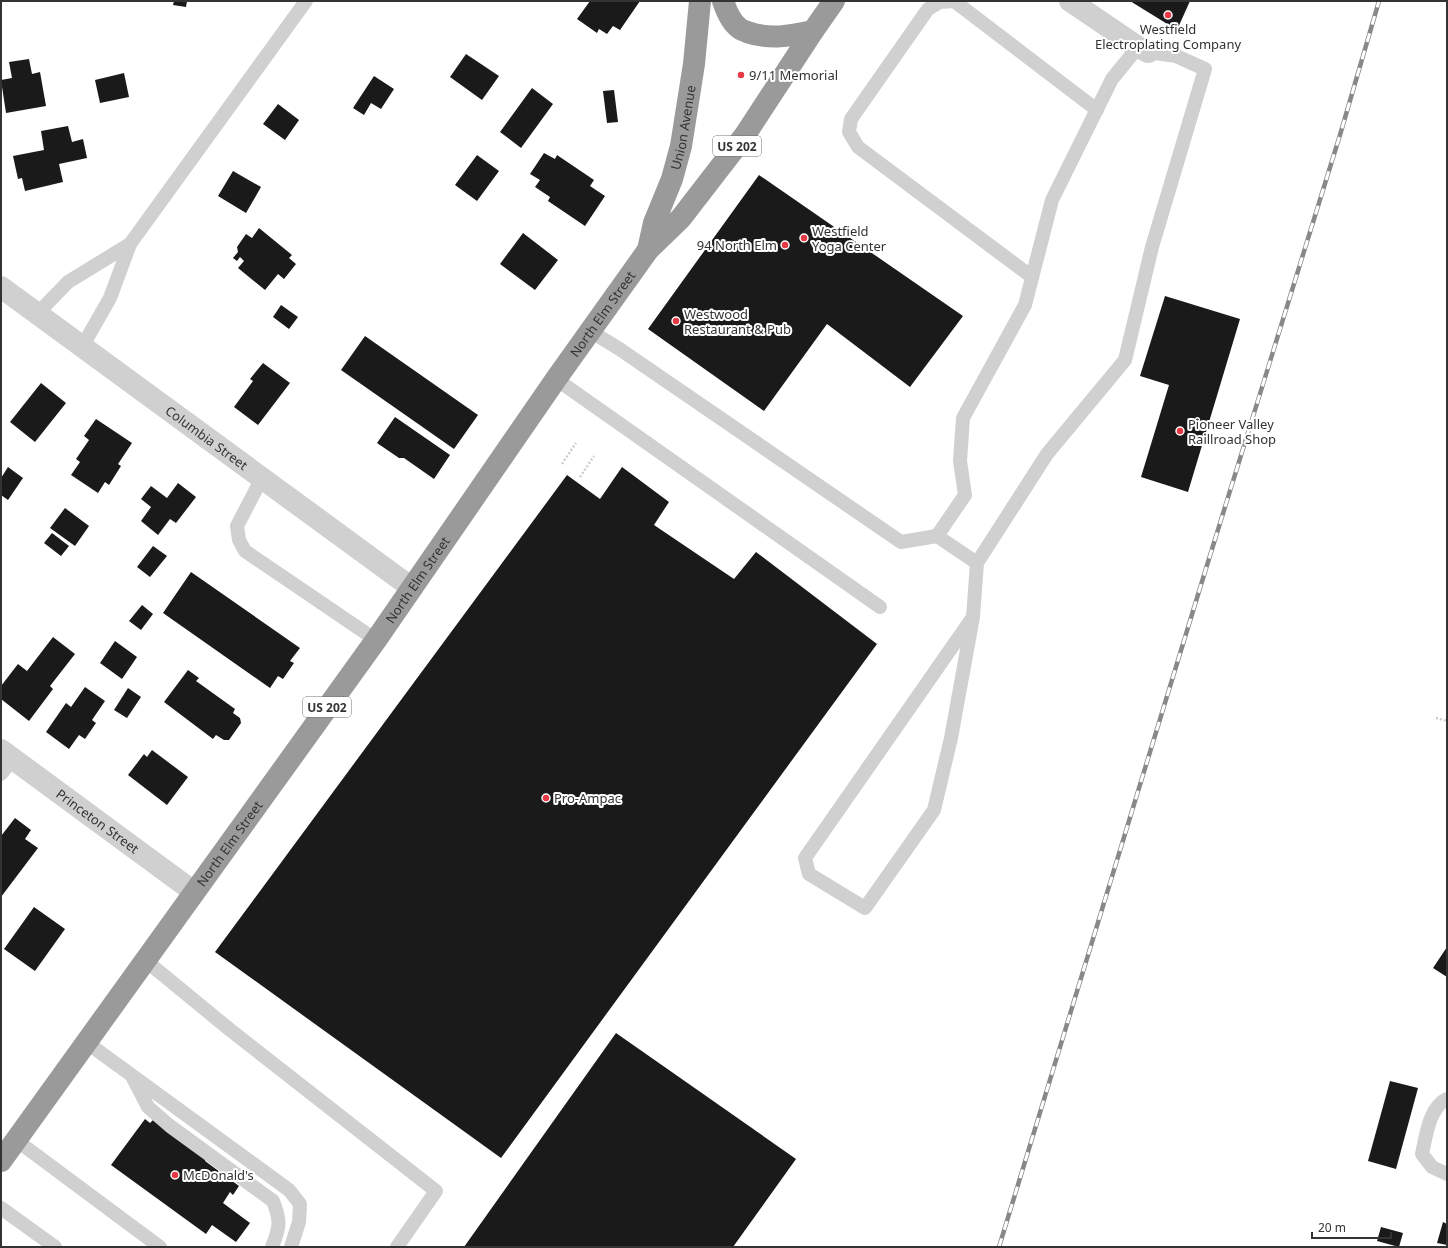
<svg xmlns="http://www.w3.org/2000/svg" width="1448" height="1248" viewBox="0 0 1448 1248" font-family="'Noto Sans',sans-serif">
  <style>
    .building { fill: #1a1a1a }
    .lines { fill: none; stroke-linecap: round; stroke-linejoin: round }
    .path { stroke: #cdcdcd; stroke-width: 2.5; stroke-dasharray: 2 2; stroke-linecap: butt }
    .lane { stroke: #d0d0d0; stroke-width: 14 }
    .street { stroke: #d0d0d0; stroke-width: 22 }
    .highway { stroke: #9a9a9a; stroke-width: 22 }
    .rail-casing { stroke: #888; stroke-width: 4.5 }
    .rail { stroke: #fff; stroke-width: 3; stroke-dasharray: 9; stroke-linecap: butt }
    .poi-dot { fill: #e63946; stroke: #fff; stroke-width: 1.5 }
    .labels { text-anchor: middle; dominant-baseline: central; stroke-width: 4; stroke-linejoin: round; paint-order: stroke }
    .shield { fill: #fff; stroke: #707070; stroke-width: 1 }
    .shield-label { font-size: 12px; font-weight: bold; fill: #333 }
    .poi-label { font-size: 13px; fill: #333; stroke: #fff; text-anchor: start }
    .street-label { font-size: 13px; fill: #333; stroke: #fff }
  </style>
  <rect width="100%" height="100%" fill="#fff"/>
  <g class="building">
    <polygon points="174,1 187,1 186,7 173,5"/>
    <polygon points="590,1 640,1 620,30 613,26 607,34 599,29 597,33 577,19"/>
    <polygon points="1130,1 1190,1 1177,30"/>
    <polygon points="466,54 499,76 482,100 450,77"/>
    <polygon points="29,59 32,74 40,72 46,106 6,113 1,80 12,78 9,62"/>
    <polygon points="124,73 129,97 100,103 95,80"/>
    <polygon points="374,76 394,89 381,109 371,103 364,115 353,108"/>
    <polygon points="532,88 553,104 521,148 500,132"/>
    <polygon points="614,90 618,122 607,123 603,91"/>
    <polygon points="278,104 299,120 285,140 263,124"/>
    <polygon points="68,126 72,142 83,139 87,158 59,164 63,182 25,191 22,178 18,179 13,156 44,150 41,131"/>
    <polygon points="544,153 555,159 557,155 594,180 590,186 605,196 585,226 548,201 550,197 535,187 540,180 530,174"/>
    <polygon points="477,155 499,171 477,201 455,185"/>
    <polygon points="233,171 261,187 246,213 218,196"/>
    <polygon points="759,175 963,316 910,387 827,324 764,411 648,329"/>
    <polygon points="259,228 292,255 289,258 296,264 284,279 278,274 265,290 238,268 244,261 240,257 237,261 233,258 238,252 237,247 246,234 252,238"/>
    <polygon points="523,233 558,260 535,290 500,264"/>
    <polygon points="1165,296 1240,319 1188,492 1141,477 1169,385 1140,376"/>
    <polygon points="281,305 298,317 289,329 273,317"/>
    <polygon points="365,336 478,415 454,449 341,370"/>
    <polygon points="263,363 290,383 258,425 234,407 253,381 250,379"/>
    <polygon points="41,383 66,403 35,442 10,422"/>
    <polygon points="395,417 450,455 434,479 404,458 399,458 377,443"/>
    <polygon points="96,419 132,443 118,464 121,466 109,485 105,482 98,493 71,475 80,462 76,459 89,440 84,436"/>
    <polygon points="8,467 23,478 8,500 1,495 1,478"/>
    <polygon points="622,467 669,502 654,525 734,579 756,552 877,644 501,1158 215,952 567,475 600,499"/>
    <polygon points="178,483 196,497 176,523 170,519 158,535 141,521 151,507 141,499 151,486 167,498"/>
    <polygon points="65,508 89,526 75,546 50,528"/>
    <polygon points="52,533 69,546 61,556 44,543"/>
    <polygon points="153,546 167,556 150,577 137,567"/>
    <polygon points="191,572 300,648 290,661 294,663 283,679 278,676 270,688 163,613"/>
    <polygon points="142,605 153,614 141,630 129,621"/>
    <polygon points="53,637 75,654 50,686 53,689 29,721 1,699 1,686 18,664 27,671"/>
    <polygon points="115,641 137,657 122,679 100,663"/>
    <polygon points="188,670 199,678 196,681 235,709 233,713 240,718 241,723 229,740 224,740 216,735 213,739 164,702"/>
    <polygon points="85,687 105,701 92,720 96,723 85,739 79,735 69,749 46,732 66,703 71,707"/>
    <polygon points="128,688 141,697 127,718 114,710"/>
    <polygon points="152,750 188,777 167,805 128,775 144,754 147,757"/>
    <polygon points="15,818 31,830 25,839 38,848 1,897 1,836"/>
    <polygon points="34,907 65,929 35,971 4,949"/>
    <polygon points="1447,947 1447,977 1433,968"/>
    <polygon points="616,1033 796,1159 733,1247 464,1247"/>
    <polygon points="1390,1081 1418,1088 1396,1169 1368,1161"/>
    <polygon points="145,1119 150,1123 154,1119 207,1157 205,1161 239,1186 233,1195 230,1192 223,1203 250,1223 236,1242 212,1225 206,1234 111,1165"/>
    <polygon points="1443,1222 1447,1224 1447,1245 1437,1243"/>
    <polygon points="1381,1227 1403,1233 1399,1247 1377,1241"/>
  </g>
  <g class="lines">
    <g class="path">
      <polyline points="562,464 576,443"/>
      <polyline points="580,477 594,456"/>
      <polyline points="1436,718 1447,721"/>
    </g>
    <g class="lane">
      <polyline points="1032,277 858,147 849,132 851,119 928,9 940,2 954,1 1097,110"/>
      <polyline points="37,314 68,282 130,244"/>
      <polyline points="590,331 618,348 901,542 937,536 965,495 960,461 963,418 1025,305 1052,200 1112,79 1138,47"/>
      <polyline points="82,347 110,298 130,244 306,1"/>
      <polyline points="556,379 880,607"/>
      <polyline points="262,478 237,526 239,540 245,551 376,640"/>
      <polyline points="937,536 977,563"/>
      <polyline points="973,617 951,738 934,810 865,908 809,874 805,858 973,617 977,563 1047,454 1125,360 1152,247 1205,69 1176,56 1148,52"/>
      <polyline points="1,774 13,759"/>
      <polyline points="145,960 229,1029 436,1191 397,1247"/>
      <polyline points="86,1042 289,1190 300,1204 299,1222 291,1247"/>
      <path d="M133,1078L148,1107L170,1126L273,1201C281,1221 280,1227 272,1247"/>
      <path d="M1447,1099C1429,1107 1426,1137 1422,1154L1432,1167L1447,1174"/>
      <polyline points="16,1140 160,1247"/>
      <polyline points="1,1208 55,1247"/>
    </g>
    <g class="street">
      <polyline points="1070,1 1138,47 1148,52"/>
      <path id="s1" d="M1,287L412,588"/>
      <path id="s2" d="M1,750L194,892"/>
    </g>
    <g class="highway">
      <path d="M723,1C726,10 731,22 739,28C741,30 745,31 747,32C770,40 790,36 813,31"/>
      <path id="s3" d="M648,250L654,223L672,179L681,146L694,64L700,1"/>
      <path id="s4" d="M1,1161L376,640L556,379L648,250L681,218L745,135L813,31L834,1"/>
    </g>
    <defs>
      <polyline id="rail" points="999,1247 1204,575 1340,135 1379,1"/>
    </defs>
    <use href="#rail" class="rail-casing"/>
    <use href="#rail" class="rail"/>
  </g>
  <g class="poi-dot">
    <circle cx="1168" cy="15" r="4"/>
    <circle cx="741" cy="75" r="4"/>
    <circle cx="804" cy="238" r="4"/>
    <circle cx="785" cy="245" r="4"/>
    <circle cx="676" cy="321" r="4"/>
    <circle cx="1180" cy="431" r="4"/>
    <circle cx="546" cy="798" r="4"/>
    <circle cx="175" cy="1175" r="4"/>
  </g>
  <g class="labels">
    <g class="shield">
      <rect x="713" y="136" width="48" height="20" rx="3"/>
      <rect x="303" y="697" width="48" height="20" rx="3"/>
    </g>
    <g class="shield-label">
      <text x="737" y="146">US 202</text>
      <text x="327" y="707">US 202</text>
    </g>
    <g class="poi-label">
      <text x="1168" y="29" text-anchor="middle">Westfield<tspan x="1168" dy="15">Electroplating Company</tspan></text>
      <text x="749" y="75">9/11 Memorial</text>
      <text x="812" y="231">Westfield<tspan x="812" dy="15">Yoga Center</tspan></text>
      <text x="777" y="245" text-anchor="end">94 North Elm</text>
      <text x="684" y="314">Westwood<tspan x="684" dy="15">Restaurant &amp; Pub</tspan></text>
      <text x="1188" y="424">Pioneer Valley<tspan x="1188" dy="15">Raillroad Shop</tspan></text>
      <text x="554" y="798">Pro-Ampac</text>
      <text x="183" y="1175">McDonald's</text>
    </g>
    <g class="street-label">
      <text stroke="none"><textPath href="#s3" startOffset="128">Union Avenue</textPath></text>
      <text stroke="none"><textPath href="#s4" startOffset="1039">North Elm Street</textPath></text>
      <text stroke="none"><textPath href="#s1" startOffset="255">Columbia Street</textPath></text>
      <text stroke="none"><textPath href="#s4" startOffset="715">North Elm Street</textPath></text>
      <text stroke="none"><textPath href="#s2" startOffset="120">Princeton Street</textPath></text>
      <text stroke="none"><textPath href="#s4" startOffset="391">North Elm Street</textPath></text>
    </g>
  </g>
  <rect width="1448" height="1248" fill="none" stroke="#333333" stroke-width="4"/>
  <path d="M1312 1232v6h79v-6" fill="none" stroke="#333333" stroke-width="2"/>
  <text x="1318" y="1232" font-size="12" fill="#333333" stroke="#ffffff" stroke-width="3" paint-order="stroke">20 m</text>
</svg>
